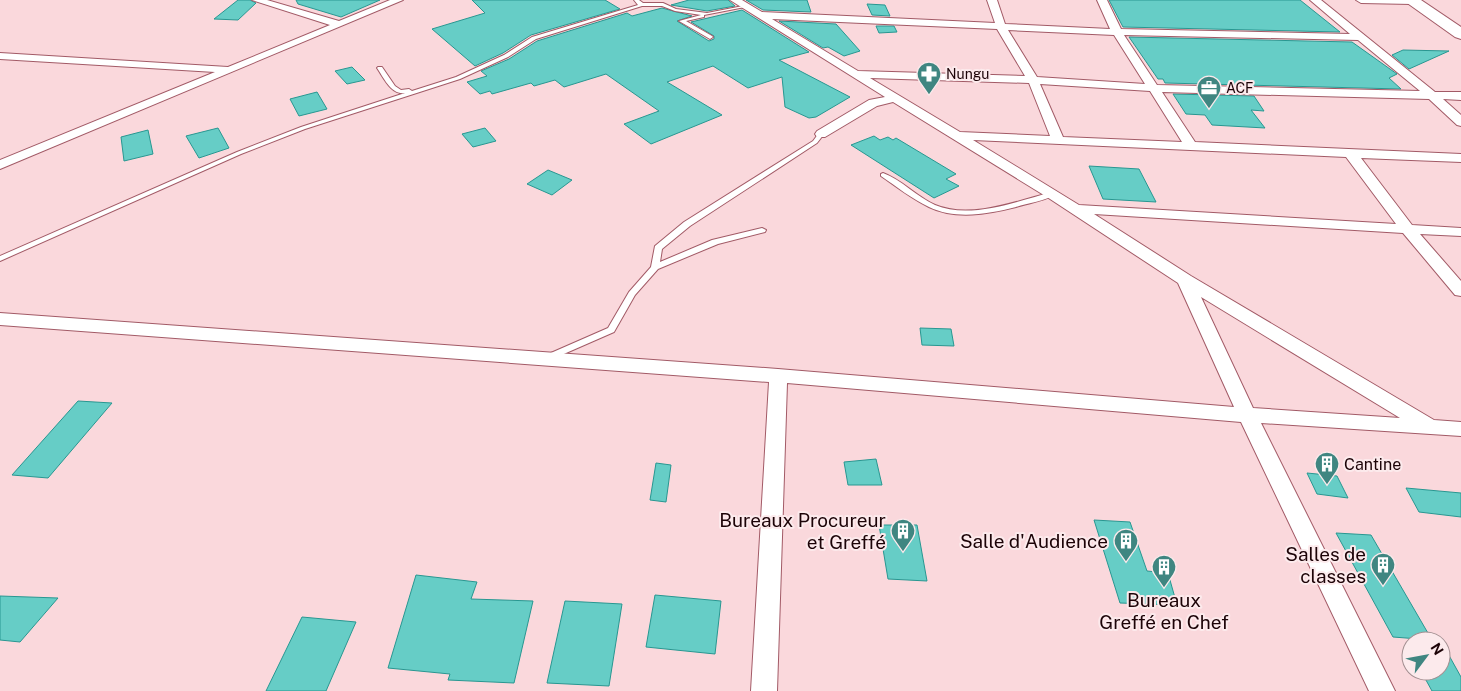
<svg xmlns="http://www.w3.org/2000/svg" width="1461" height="691" viewBox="0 0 1461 691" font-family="'Public Sans',sans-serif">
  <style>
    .building { fill: #66cdc6; stroke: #289791 }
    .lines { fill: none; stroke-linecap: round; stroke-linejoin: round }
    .service-casing { stroke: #a25a66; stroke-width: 2 }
    .minor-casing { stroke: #a25a66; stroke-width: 2 }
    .trunk-casing { stroke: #a25a66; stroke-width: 2 }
    .service { fill: #fff; fill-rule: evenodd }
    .minor { fill: #fff; fill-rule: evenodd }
    .trunk { fill: #fff; fill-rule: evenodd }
    .labels { text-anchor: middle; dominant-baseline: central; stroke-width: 4; stroke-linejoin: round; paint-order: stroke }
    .far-poi-label { font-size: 14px; fill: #1c0307; stroke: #fceaec; text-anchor: start }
    .poi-label { font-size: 16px; fill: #1c0307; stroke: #fceaec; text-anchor: start }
    .near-poi-label { font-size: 19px; fill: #1c0307; stroke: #fceaec; text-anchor: end }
  </style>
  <rect width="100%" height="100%" fill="#fad8dc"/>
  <g class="building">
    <polygon points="238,0 250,0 256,3 238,20 214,19"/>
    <polygon points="296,0 380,0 341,17 298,4"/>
    <polygon points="472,0 605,0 620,9 531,35 503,53 475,66 432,29 485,13"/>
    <polygon points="689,0 728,0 735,6 707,11 671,5"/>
    <polygon points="746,0 807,0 811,12 763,10"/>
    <polygon points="1109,0 1300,0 1340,32 1123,27"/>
    <polygon points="867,4 885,5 890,16 872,15"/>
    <polygon points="662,8 692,16 677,21 709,41 714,39 714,36 691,22 742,10 809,52 779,60 850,97 816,117 809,118 785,107 782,77 748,88 713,66 667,82 722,115 651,144 624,124 659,111 606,74 564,87 555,80 534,86 531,83 492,94 490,91 480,94 467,82 487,76 481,71 509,59 537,41 627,13 632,16"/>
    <polygon points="779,21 836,24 860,51 844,56 828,47 823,48"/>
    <polygon points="876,26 894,26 897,32 879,33"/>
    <polygon points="1129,37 1352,42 1397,74 1389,78 1401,89 1165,83 1163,79 1158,79"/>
    <polygon points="1403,50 1449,51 1409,69 1392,55"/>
    <polygon points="352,67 365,80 347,84 335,71"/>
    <polygon points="317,92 327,109 299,116 290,99"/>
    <polygon points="1173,94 1254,96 1264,111 1251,110 1265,128 1212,125 1205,115 1186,114"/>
    <polygon points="218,128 229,148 199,158 186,136"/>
    <polygon points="485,128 496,141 473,147 462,134"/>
    <polygon points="148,130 153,154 124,161 121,137"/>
    <polygon points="874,136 880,140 888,137 893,140 896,138 956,174 946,179 959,186 934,198 851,145"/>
    <polygon points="1089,166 1139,169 1156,202 1103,199"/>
    <polygon points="548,170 572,180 552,195 527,184"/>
    <polygon points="920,328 951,329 954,346 922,345"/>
    <polygon points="78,401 112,403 48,478 12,475"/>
    <polygon points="876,459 882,485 848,485 844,462"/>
    <polygon points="656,463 671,465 666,502 650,500"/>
    <polygon points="1307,473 1337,476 1348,498 1317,494"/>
    <polygon points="1406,488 1461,493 1461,517 1419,512"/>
    <polygon points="1094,520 1130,522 1147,571 1168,573 1177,605 1120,603"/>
    <polygon points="879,525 917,525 927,581 888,579"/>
    <polygon points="1336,533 1371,535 1432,640 1393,637"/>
    <polygon points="416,575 477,582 471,599 533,601 514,683 448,680 450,674 388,668"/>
    <polygon points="655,595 721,601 715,654 646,647"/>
    <polygon points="0,596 58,598 20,642 0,640"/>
    <polygon points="565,601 622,604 609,686 547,683"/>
    <polygon points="302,617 356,622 326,691 266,691"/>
    <polygon points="1441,641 1461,677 1461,691 1432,691 1421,671 1441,671"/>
  </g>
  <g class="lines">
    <defs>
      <g id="service">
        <path d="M634,0H639L643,3H663L676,9L707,13L743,6L745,7L704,15V17L686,21L712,36L713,37L710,39L679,21L701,15L675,11L662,6H642L536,39L508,57L460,79L305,129L241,154L0,261V256L237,152L301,127L405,93C391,95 384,78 377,68L378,67H382L395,86L401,90L409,89L412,91L456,77L504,55L532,37L638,5Z"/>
        <polygon points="821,132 824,134 817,143 690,226 662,249 660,262 712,240 762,228 766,230 765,232 718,244 658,269 635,295 614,332 550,360 544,360 543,358 544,356 608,328 629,292 651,267 655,246 684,222 813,141 819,133"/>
        <path d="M883,173C902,180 917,197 935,205C970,220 1018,201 1052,192L1056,194C1045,201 1028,203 1016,207C988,214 956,220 929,207C912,199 897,187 881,176V174Z"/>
      </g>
      <g id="minor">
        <polygon points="252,0 267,0 339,21 390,0 403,0 0,169 0,160 215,72 0,59 0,53 228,67 330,25"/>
        <path d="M730,0H742L762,12L995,23L987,0H997L1005,24L1110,29L1097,0H1107L1121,29L1350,34L1310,0H1321L1435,92H1461V100L1443,99L1461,115V126L1457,125L1429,99L1162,92L1195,142L1461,154V162L1361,158L1412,225L1461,228V236L1420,234L1461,281V296L1455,295L1403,233L1094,214L1191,276L1434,420L1461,422V436L1261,423L1395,691H1369L1241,422L787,383L777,691H751L769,382L0,325V313L778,369L1234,407L1178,283L1047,197L893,102L877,106L825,137H817L815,134L817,131L869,100L885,97ZM772,19L997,29L1025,76L858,71ZM1008,30L1114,35L1145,84L1037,77ZM1124,35L1358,40L1420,91L1157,85ZM870,78L1029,83L1050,136L960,132ZM1040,84L1150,91L1182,142L1063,137ZM973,140L1346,157L1396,224L1079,205ZM1201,297L1400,418L1253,408Z"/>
        <polygon points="1356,0 1416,0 1417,1 1412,4 1361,3"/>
      </g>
      <polygon id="trunk" points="1403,0 1421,0 1461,27 1461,39 1455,37"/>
    </defs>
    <use href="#service" class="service-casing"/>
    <use href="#minor" class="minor-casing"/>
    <use href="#trunk" class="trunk-casing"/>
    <use href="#service" class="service"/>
    <use href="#minor" class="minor"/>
    <use href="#trunk" class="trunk"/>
  </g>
  <defs>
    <symbol id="pharmacy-pin" viewBox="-11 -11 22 30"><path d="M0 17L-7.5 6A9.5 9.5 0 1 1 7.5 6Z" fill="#3f8681" stroke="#fceaec"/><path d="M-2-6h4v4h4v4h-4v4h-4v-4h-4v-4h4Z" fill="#fff"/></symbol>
    <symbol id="office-pin" viewBox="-11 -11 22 30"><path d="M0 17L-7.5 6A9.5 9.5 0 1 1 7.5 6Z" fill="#3f8681" stroke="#fceaec"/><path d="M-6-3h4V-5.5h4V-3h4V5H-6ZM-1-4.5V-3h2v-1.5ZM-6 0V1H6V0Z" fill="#fff"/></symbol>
    <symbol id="building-pin" viewBox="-11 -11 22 30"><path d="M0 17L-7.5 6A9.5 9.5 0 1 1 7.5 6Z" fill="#3f8681" stroke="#fceaec"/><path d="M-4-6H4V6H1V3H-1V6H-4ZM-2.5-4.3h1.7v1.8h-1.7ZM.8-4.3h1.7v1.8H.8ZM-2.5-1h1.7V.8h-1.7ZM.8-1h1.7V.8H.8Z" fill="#fff"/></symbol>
  </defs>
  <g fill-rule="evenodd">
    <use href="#pharmacy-pin" x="915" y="60" width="28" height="38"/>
    <use href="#office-pin" x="1195" y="74" width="28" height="38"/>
    <use href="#building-pin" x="1313" y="450" width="28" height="38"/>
    <use href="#building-pin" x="889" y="517" width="28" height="38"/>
    <use href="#building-pin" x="1112" y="527" width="28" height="38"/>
    <use href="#building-pin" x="1369" y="551" width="28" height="38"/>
    <use href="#building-pin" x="1150" y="553" width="28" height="38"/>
  </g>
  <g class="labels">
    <g class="far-poi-label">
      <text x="946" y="74">Nungu</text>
      <text x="1226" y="88">ACF</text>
    </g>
    <g class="poi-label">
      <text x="1344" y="464">Cantine</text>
    </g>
    <g class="near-poi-label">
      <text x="886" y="520">Bureaux Procureur<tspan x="886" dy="22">et Greffé</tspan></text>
      <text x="1108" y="541">Salle d'Audience</text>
      <text x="1366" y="554">Salles de<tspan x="1366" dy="22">classes</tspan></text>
      <text x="1164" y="600" text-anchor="middle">Bureaux<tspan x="1164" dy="22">Greffé en Chef</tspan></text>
    </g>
  </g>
  <g transform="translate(1426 656) rotate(58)"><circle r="24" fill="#fceaec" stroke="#a28e90"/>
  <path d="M0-4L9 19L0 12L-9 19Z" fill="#3f8681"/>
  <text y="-8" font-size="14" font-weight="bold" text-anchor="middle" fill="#1c0307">N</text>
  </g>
</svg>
